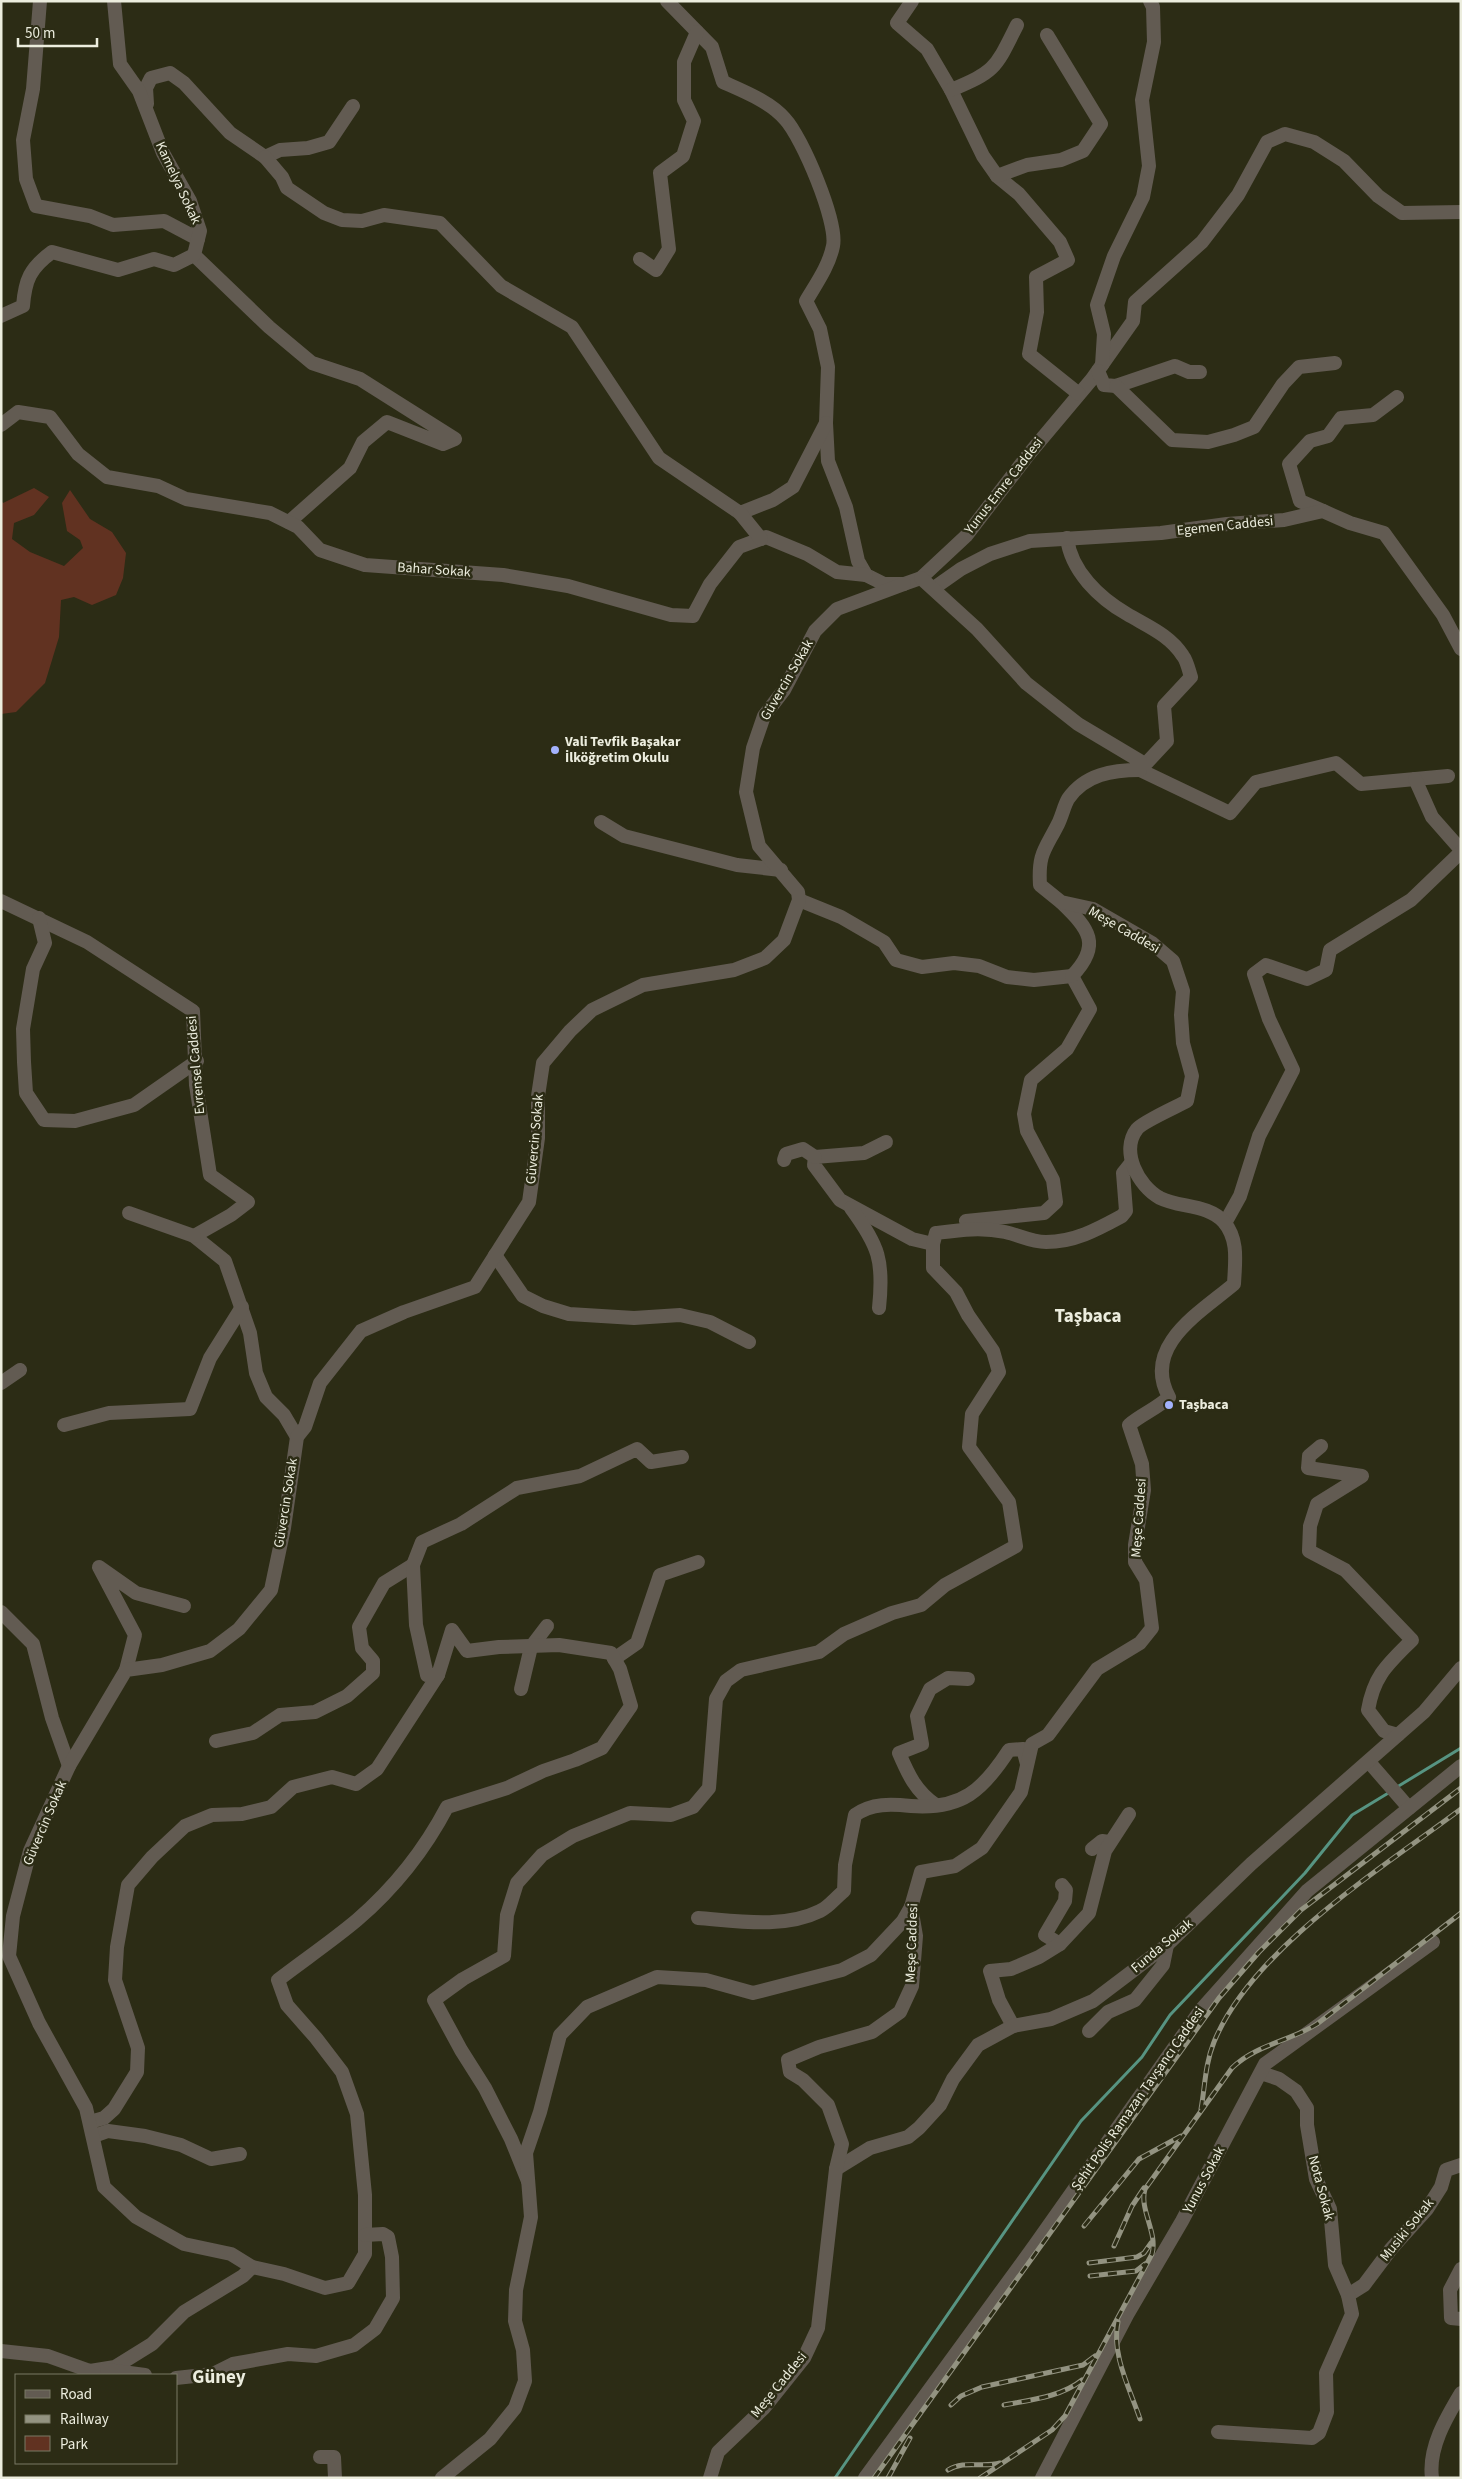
<svg xmlns="http://www.w3.org/2000/svg" width="1462" height="2479" viewBox="0 0 1462 2479" font-family="'Source Sans 3',sans-serif">
  <style>
    .green { fill: #613221 }
    .lines { fill: none; stroke-linecap: round; stroke-linejoin: round }
    .stream { stroke: #579482; stroke-width: 3 }
    .minor { stroke: #625b52; stroke-width: 14 }
    .rail-casing { stroke: #939381; stroke-width: 5 }
    .rail { stroke: #2c2c15; stroke-width: 3; stroke-dasharray: 9; stroke-linecap: butt }
    .poi-dot { fill: #a3b2fd; stroke: #2c2c15; stroke-width: 2 }
    .labels { text-anchor: middle; dominant-baseline: central; stroke-width: 5; stroke-linejoin: round; paint-order: stroke }
    .street-label { font-size: 14px; fill: #ecedde; stroke: #2c2c15 }
    .poi-label { font-size: 14px; font-weight: bold; fill: #ecedde; stroke: #2c2c15; text-anchor: start }
    .district-label { font-size: 19px; font-weight: bold; fill: #ecedde; stroke: #2c2c15 }
  </style>
  <rect width="100%" height="100%" fill="#2c2c15"/>
  <polygon class="green" points="34,488 49,497 34,515 14,523 12,539 30,552 64,566 83,548 80,540 67,531 62,503 70,490 90,519 112,532 126,553 123,578 116,595 92,605 74,597 61,600 59,637 45,683 16,712 1,714 1,500 3,503"/>
  <g class="lines">
    <g class="stream">
      <polyline points="1397,1787 1461,1748"/>
      <polyline points="835,2478 1081,2121 1142,2057 1170,2015 1305,1873 1352,1815 1390,1792"/>
    </g>
    <g class="minor">
      <polyline points="40,1 33,89 23,140 26,179 36,206 90,216 113,225 164,221 198,239"/>
      <path d="M667,1L712,47L723,82C743,91 771,102 785,119C802,137 838,222 833,246C829,266 816,284 806,301L820,329L828,367L826,423L828,461L846,507L858,561L866,575L884,584H904L921,578L966,536L1029,454L1092,379L1133,321L1135,302L1202,242L1238,195L1267,142L1285,134L1314,142L1344,161L1378,196L1402,213L1461,212"/>
      <polyline points="912,1 897,23 927,49 951,90 983,156 997,176 1019,194 1060,242 1068,260 1036,277 1037,312 1029,354 1079,394"/>
      <path d="M951,90C996,71 995,69 1017,25"/>
      <polyline points="147,104 146,88 151,78 170,73 184,83 230,133 265,157 280,150 308,148 329,142 353,106"/>
      <polyline points="265,157 282,177 287,188 324,213 342,220 362,221 384,215 440,223 501,286 572,327 659,458 740,513 773,500 793,487 826,423"/>
      <polyline points="997,176 1027,165 1061,160 1083,151 1101,124 1047,35"/>
      <polyline points="194,255 269,327 312,363 360,379 455,439 443,444 387,422 363,442 350,468 289,522"/>
      <polyline points="640,259 656,270 669,249 660,173 683,156 694,121 684,100 684,62 697,32"/>
      <path d="M1,316L23,306C25,280 30,268 52,252L118,270L154,259L174,265L194,255L200,231L190,201L163,153L139,91L120,64L114,1"/>
      <polyline points="1102,365 1104,334 1097,305 1114,256 1143,197 1149,166 1142,100 1154,42 1153,7 1150,1"/>
      <polyline points="1098,371 1104,385 1116,386 1175,366 1189,372 1200,372"/>
      <polyline points="1116,386 1172,440 1208,442 1234,435 1254,427 1283,384 1299,367 1335,363"/>
      <polyline points="1,425 18,412 50,417 78,454 107,477 158,486 186,499 270,513 298,527 320,550 365,565 503,575 568,586 671,615 693,616 710,584 739,547 766,537 807,554 837,572 866,575"/>
      <polyline points="1323,511 1300,501 1289,464 1310,441 1328,436 1341,418 1373,415 1397,397"/>
      <polyline points="740,513 761,539"/>
      <path d="M1067,538C1071,571 1099,598 1127,614C1147,626 1170,635 1183,656C1187,661 1189,671 1191,677L1164,706L1167,741L1140,770L1230,813L1256,782L1336,763L1361,784L1448,776"/>
      <polyline points="934,588 961,569 990,554 1030,541 1161,533 1227,524 1284,520 1323,511 1350,523 1384,533 1443,615 1461,649"/>
      <polyline points="1415,779 1432,817 1461,850"/>
      <polyline points="601,822 624,836 737,865 781,870"/>
      <polyline points="799,900 841,917 884,942 896,960 922,967 954,963 979,966 1007,977 1034,980 1072,976 1090,1009 1067,1049 1031,1080 1024,1114 1027,1131 1053,1180 1056,1202 1044,1213 966,1221"/>
      <polyline points="1,901 87,942 193,1011 196,1085 210,1175 248,1202 231,1215 194,1236 225,1261 250,1333 256,1373 266,1397 284,1415 297,1437"/>
      <path d="M1062,903C1089,929 1102,945 1072,976"/>
      <polyline points="39,918 45,943 33,969 23,1029 24,1062 26,1093 44,1120 75,1121 134,1105 197,1061"/>
      <polyline points="886,1142 864,1153 815,1157 814,1165 840,1200 912,1239 933,1244"/>
      <polyline points="784,1160 786,1154 803,1149 815,1157"/>
      <path d="M851,1208C879,1246 884,1261 879,1308"/>
      <polyline points="129,1213 194,1236"/>
      <polyline points="1225,1223 1240,1196 1259,1136 1293,1070 1269,1019 1254,974 1266,965 1307,979 1326,970 1330,950 1411,900 1461,852"/>
      <polyline points="495,1255 523,1296 543,1306 569,1314 634,1318 680,1315 710,1322 749,1342"/>
      <polyline points="1,1383 20,1370"/>
      <polyline points="64,1425 109,1413 190,1409 210,1358 242,1307"/>
      <path d="M1321,1446L1309,1456L1308,1468L1362,1476L1317,1504L1310,1526L1309,1551L1345,1570L1412,1640C1388,1664 1374,1675 1368,1710L1384,1731L1398,1735"/>
      <polyline points="1,1612 33,1644 52,1718 69,1766"/>
      <polyline points="614,1659 637,1643 660,1575 698,1562"/>
      <polyline points="126,1670 135,1635 99,1567 136,1593 184,1606"/>
      <polyline points="521,1689 531,1647 547,1626"/>
      <polyline points="216,1741 253,1733 280,1715 315,1712 347,1696 373,1673 373,1661 362,1648 359,1627 384,1583 413,1565"/>
      <polyline points="1369,1762 1409,1808"/>
      <path d="M936,1805C916,1792 908,1774 899,1753L922,1744L917,1716L930,1689L948,1678L968,1679"/>
      <polyline points="1092,1849 1102,1841 1109,1842"/>
      <path d="M698,1918C737,1921 784,1929 820,1911C829,1907 836,1897 844,1891L845,1865L855,1815C872,1803 891,1804 911,1806C962,1810 983,1790 1009,1750L1023,1749L1027,1764"/>
      <polyline points="1060,1944 1045,1935 1065,1901 1066,1890 1062,1885"/>
      <polyline points="1013,2026 999,2000 990,1971 1011,1969 1039,1957 1060,1944 1089,1913 1105,1851 1129,1814"/>
      <polyline points="1089,2031 1108,2012 1135,2000 1163,1965 1167,1945"/>
      <polyline points="90,2122 104,2118 114,2109 137,2072 138,2048 115,1980 117,1947 128,1885 152,1857 185,1826 212,1815 242,1814 271,1807 293,1787 332,1777 356,1784 377,1769 438,1675"/>
      <polyline points="94,2136 108,2131 145,2136 181,2145 211,2159 240,2154"/>
      <polyline points="836,2169 870,2148 908,2137 919,2128 940,2105 953,2079 978,2045 1013,2026 1051,2019 1093,2001 1167,1945 1251,1864 1424,1712 1461,1668"/>
      <path d="M528,2181L511,2139L485,2088L461,2050L434,2000L463,1979L504,1956L507,1915L517,1883L542,1855L573,1836L630,1813L671,1815L693,1807L709,1788L716,1699L726,1681L741,1670L819,1652L844,1634L892,1613L921,1605L945,1585L1016,1546L1009,1502L969,1447L972,1414L999,1372L993,1351L968,1315L956,1292L933,1268V1244L936,1233C960,1230 981,1227 1005,1232C1019,1235 1031,1242 1046,1242C1075,1242 1098,1229 1122,1216L1126,1211L1123,1173L1131,1163"/>
      <path d="M252,2267L284,2274L325,2288L348,2283L365,2254V2195L357,2114L342,2072L316,2038L287,2005L278,1980C304,1960 332,1941 357,1920C393,1889 425,1849 447,1807L507,1788L543,1771L575,1760L602,1748L631,1706L620,1669L611,1653L559,1645L499,1647L467,1651L452,1630L438,1675H427L416,1625L413,1565L422,1542L461,1524L517,1488L580,1476L637,1449L651,1462L682,1457"/>
      <polyline points="1461,2269 1450,2290 1451,2318 1461,2319"/>
      <polyline points="1348,2295 1364,2285 1391,2249 1427,2209 1441,2187 1446,2170 1461,2165"/>
      <polyline points="1,2351 48,2356 90,2371 115,2367 152,2344 184,2312 243,2276 252,2267 231,2254 184,2244 136,2217 104,2187 86,2108 39,2023 9,1956 13,1916 30,1851 69,1766 126,1670 162,1665 210,1651 239,1629 271,1590 284,1528 297,1437 305,1427 320,1383 361,1331 404,1312 475,1287 529,1202 538,1138 538,1096 543,1063 570,1031 592,1010 643,985 734,970 765,958 784,940 799,900 798,892 759,846 746,792 753,748 764,716 784,690 815,631 837,609 904,584"/>
      <polyline points="107,2370 145,2375"/>
      <polyline points="176,2378 213,2374 233,2364 288,2354 316,2356 354,2345 375,2329 393,2298 392,2257 388,2237 383,2234 365,2235"/>
      <polyline points="1218,2432 1312,2438 1319,2433 1327,2412 1326,2373 1352,2314 1348,2295 1335,2265 1330,2209 1316,2179 1307,2125 1307,2108 1296,2091 1279,2079 1261,2073"/>
      <polyline points="320,2457 334,2457 335,2478"/>
      <polyline points="442,2478 490,2439 515,2408 525,2381 523,2350 515,2321 516,2290 531,2217 526,2153 540,2112 560,2035 587,2007 657,1977 706,1980 753,1993 842,1970 871,1955 903,1921 911,1907"/>
      <path d="M710,2478L718,2452L764,2408L804,2358L818,2328L836,2169L842,2144L828,2105L803,2080L790,2072L788,2060L819,2047L872,2032L900,2012L912,1986L916,1936L911,1907L921,1872L955,1866L982,1848L1021,1792L1032,1744L1048,1735L1097,1669L1140,1643L1152,1628L1146,1580L1135,1562V1545L1144,1490L1142,1464L1129,1425C1142,1414 1158,1408 1169,1397C1141,1346 1201,1312 1234,1284C1235,1262 1239,1240 1224,1222C1208,1204 1180,1208 1160,1198C1138,1186 1120,1151 1137,1129C1142,1122 1178,1106 1187,1101L1192,1076L1183,1043L1181,1015L1183,991L1173,961L1152,943L1093,909L1061,902L1040,885C1038,853 1045,850 1058,824C1062,816 1064,806 1068,799C1085,774 1113,770 1140,770V761L1078,724L1026,683L977,629L921,578"/>
      <polyline points="865,2478 1035,2245 1200,2011 1307,1891 1461,1766"/>
      <polyline points="1042,2478 1127,2315 1182,2221 1265,2064 1433,1942"/>
      <path d="M1432,2478C1428,2448 1446,2418 1461,2393"/>
    </g>
    <defs>
      <g id="rail">
        <path d="M1201,2109C1205,2087 1205,2064 1214,2042C1252,1949 1382,1868 1461,1809"/>
        <polyline points="1084,2226 1139,2159 1181,2136"/>
        <polyline points="1114,2246 1132,2206 1144,2188"/>
        <polyline points="1089,2263 1137,2257 1144,2253 1151,2243"/>
        <polyline points="1090,2276 1136,2271 1145,2264"/>
        <path d="M1118,2322C1111,2354 1130,2389 1140,2419"/>
        <polyline points="951,2405 961,2396 982,2387 1083,2365 1095,2356"/>
        <path d="M1004,2405C1030,2400 1061,2397 1082,2380"/>
        <path d="M948,2470C964,2460 983,2468 1000,2463"/>
        <polyline points="874,2478 1219,1998 1259,1952 1301,1910 1461,1788"/>
        <polyline points="888,2478 910,2438"/>
        <path d="M980,2478L1052,2430L1065,2416L1152,2254C1158,2232 1139,2210 1145,2189L1232,2068C1255,2045 1290,2041 1317,2024L1461,1913"/>
      </g>
    </defs>
    <use href="#rail" class="rail-casing"/>
    <use href="#rail" class="rail"/>
  </g>
  <g class="poi-dot">
    <circle cx="555" cy="750" r="5"/>
    <circle cx="1169" cy="1405" r="5"/>
  </g>
  <g class="labels">
    <g class="street-label">
      <text transform="translate(178 183) rotate(65)">Kamelya Sokak</text>
      <text transform="translate(1004 486) rotate(-52)">Yunus Emre Caddesi</text>
      <text transform="translate(1225 526) rotate(-6)">Egemen Caddesi</text>
      <text transform="translate(434 570) rotate(4)">Bahar Sokak</text>
      <text transform="translate(787 680) rotate(-60)">Güvercin Sokak</text>
      <text transform="translate(1124 930) rotate(30)">Meşe Caddesi</text>
      <text transform="translate(196 1065) rotate(-95)">Evrensel Caddesi</text>
      <text transform="translate(535 1139) rotate(-85)">Güvercin Sokak</text>
      <text transform="translate(286 1503) rotate(-81)">Güvercin Sokak</text>
      <text transform="translate(1139 1518) rotate(-86)">Meşe Caddesi</text>
      <text transform="translate(45 1823) rotate(-67)">Güvercin Sokak</text>
      <text transform="translate(912 1943) rotate(-88)">Meşe Caddesi</text>
      <text transform="translate(1162 1946) rotate(-40)">Funda Sokak</text>
      <text transform="translate(1138 2099) rotate(-55)">Şehit Polis Ramazan Tavşancı Caddesi</text>
      <text transform="translate(1204 2180) rotate(-62)">Yunus Sokak</text>
      <text transform="translate(1321 2188) rotate(75)">Nota Sokak</text>
      <text transform="translate(1407 2230) rotate(-51)">Musiki Sokak</text>
      <text transform="translate(779 2385) rotate(-51)">Meşe Caddesi</text>
    </g>
    <g class="poi-label">
      <text x="565" y="742">Vali Tevfik Başakar<tspan x="565" dy="16">İlköğretim Okulu</tspan></text>
      <text x="1179" y="1405">Taşbaca</text>
    </g>
    <g class="district-label">
      <text x="1088" y="1316">Taşbaca</text>
      <text x="219" y="2377">Güney</text>
    </g>
  </g>
  <rect width="1462" height="2479" fill="none" stroke="#ecedde" stroke-width="5"/>
  <rect x="15" y="2374" width="162" height="90" fill="#2c2c15" stroke="#797965"/>
  <rect x="25" y="2390" width="25" height="8" fill="#625b52" stroke="#797965"/>
  <text x="60" y="2399" font-size="15" fill="#ecedde">Road</text>
  <rect x="25" y="2415" width="25" height="8" fill="#939381" stroke="#797965"/>
  <text x="60" y="2424" font-size="15" fill="#ecedde">Railway</text>
  <rect x="25" y="2436" width="25" height="15" fill="#613221" stroke="#797965"/>
  <text x="60" y="2449" font-size="15" fill="#ecedde">Park</text>
  <path d="M18 38v8h79v-8" fill="none" stroke="#ecedde" stroke-width="2.5"/>
  <text x="25" y="38" font-size="15" fill="#ecedde" stroke="#2c2c15" stroke-width="4" paint-order="stroke">50 m</text>
</svg>
